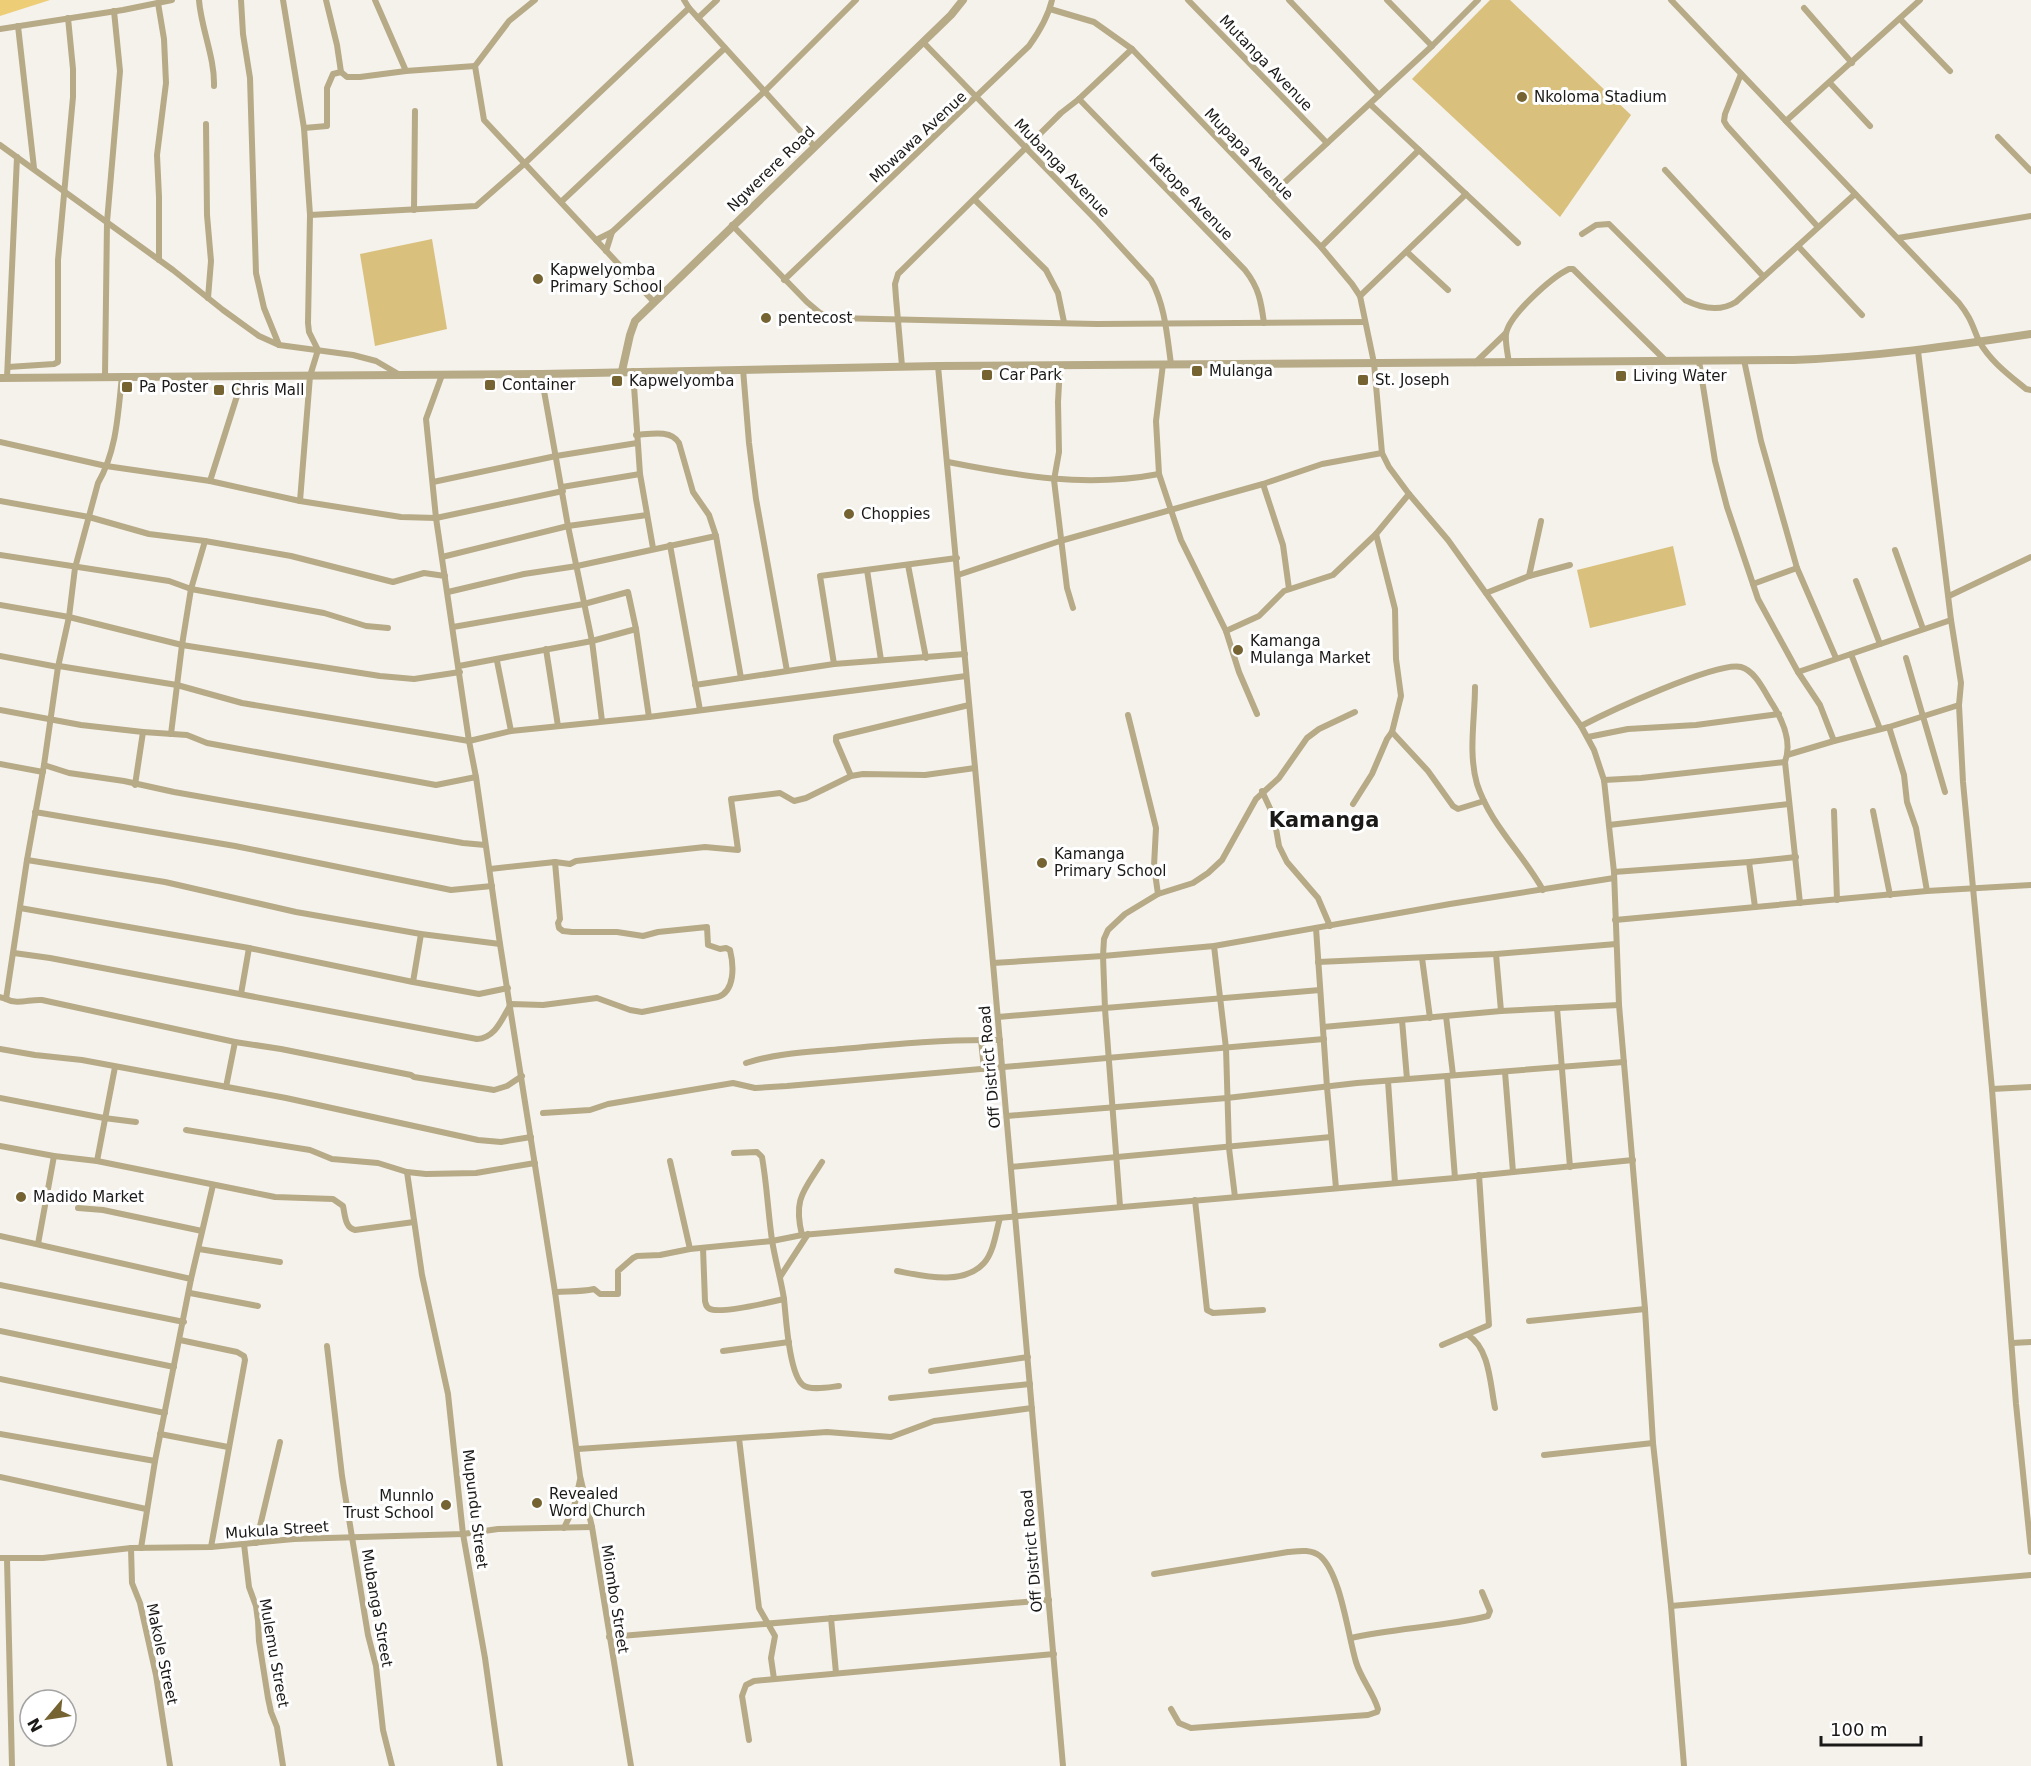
<svg xmlns="http://www.w3.org/2000/svg" width="2031" height="1766" viewBox="0 0 2031 1766" font-family="'DejaVu Sans',sans-serif">
  <style>
    .green { fill: #d9c07d }
    .water { fill: #eecd77 }
    .lines { fill: none; stroke-linecap: round; stroke-linejoin: round }
    .minor { stroke: #b7aa87; stroke-width: 6 }
    .tertiary { stroke: #b7aa87; stroke-width: 8 }
    .poi-dot { fill: #766332; stroke: #fff; stroke-width: 2 }
    .labels { text-anchor: middle; dominant-baseline: central; stroke-width: 6; stroke-linejoin: round; paint-order: stroke }
    .street-label { font-size: 15px; fill: #1b1a18; stroke: #fff }
    .poi-label { font-size: 15px; fill: #1b1a18; stroke: #fff; text-anchor: start }
    .district-label { font-size: 21px; font-weight: bold; fill: #1b1a18; stroke: #fff }
  </style>
  <rect width="100%" height="100%" fill="#f5f2ec"/>
  <g class="green">
    <polygon points="1490,0 1510,0 1631,115 1560,217 1412,79"/>
    <polygon points="432,239 447,329 375,346 360,254"/>
    <polygon points="1673,546 1686,605 1590,628 1577,570"/>
  </g>
  <polygon class="water" points="0,0 50,0 0,16"/>
  <g class="lines">
    <g class="minor">
      <path d="M199,0C201,28 215,58 214,86"/>
      <polyline points="241,0 243,34 250,78 256,273 264,308 279,345"/>
      <polyline points="283,0 304,128 310,215 308,323 309,332 318,350 310,376 300,501"/>
      <polyline points="326,0 337,45 341,72 347,77 360,77 406,71 475,66"/>
      <polyline points="375,0 406,71"/>
      <polyline points="535,0 509,21 475,66 484,120 653,301"/>
      <polyline points="684,0 689,8"/>
      <polyline points="1188,0 1327,143"/>
      <polyline points="1289,0 1379,95"/>
      <polyline points="1387,0 1432,46"/>
      <path d="M1671,0L1959,303C1971,318 1972,325 1979,341C1990,361 2009,375 2026,389L2031,390"/>
      <polyline points="158,3 164,39 166,83 157,155 159,197 159,260"/>
      <polyline points="1804,8 1852,63"/>
      <polyline points="1050,9 1094,22 1132,49 1321,247 1352,284 1360,296 1374,363 1382,453 1389,467 1409,494 1448,540 1581,726 1594,750 1604,780 1614,872 1619,1005 1645,1309 1653,1443 1671,1606 1684,1766"/>
      <polyline points="698,18 717,0"/>
      <polyline points="1900,19 1950,71"/>
      <polyline points="18,26 34,168"/>
      <polyline points="0,29 123,10 172,0"/>
      <path d="M923,42L1098,222L1151,280C1165,305 1167,335 1171,364"/>
      <polyline points="1741,74 1725,114 1724,121 1727,126 1818,227"/>
      <polyline points="1830,83 1870,126"/>
      <path d="M1079,99L1245,270C1259,288 1261,301 1264,323"/>
      <polyline points="1370,104 1518,243"/>
      <polyline points="1786,121 1920,0"/>
      <polyline points="206,124 207,215 211,261 208,298"/>
      <polyline points="304,128 327,126 327,88 333,74 341,72"/>
      <polyline points="1998,137 2031,171"/>
      <polyline points="0,145 173,270 223,310 259,336 279,345 353,355 376,361 400,375"/>
      <polyline points="1665,170 1763,276"/>
      <polyline points="1271,195 1432,46 1478,0"/>
      <polyline points="975,200 1046,270 1058,293 1064,322"/>
      <polyline points="561,202 725,48"/>
      <polyline points="414,210 415,111"/>
      <polyline points="310,215 476,206 524,164 689,8 814,146"/>
      <polyline points="732,225 807,302 820,313 836,318 1097,324 1365,322"/>
      <path d="M1582,234L1596,225L1609,224L1685,300C1701,308 1720,312 1736,302L1855,194"/>
      <polyline points="1898,238 2031,216"/>
      <polyline points="596,240 612,232 765,91 856,0"/>
      <polyline points="1798,246 1862,315"/>
      <polyline points="1321,247 1419,150"/>
      <polyline points="606,251 612,232"/>
      <polyline points="1407,252 1448,290"/>
      <path d="M784,280L1029,46C1039,32 1048,17 1052,0"/>
      <polyline points="1360,296 1466,194"/>
      <polyline points="1918,351 1951,620 1961,683 1959,705 1963,782 1992,1089 2016,1404 2031,1552"/>
      <polyline points="1744,360 1761,441 1797,568 1836,658"/>
      <polyline points="1699,361 1715,461 1727,507 1753,584 1758,599 1798,672 1820,705 1834,741 1787,755"/>
      <polyline points="1475,363 1506,333"/>
      <path d="M1509,363C1508,355 1505,343 1506,334C1509,315 1552,277 1569,269H1573L1666,361"/>
      <polyline points="1163,364 1156,421 1159,474 1181,540 1226,631 1239,672 1257,714"/>
      <polyline points="1060,365 1058,402 1059,452 1054,480 1067,588 1073,608"/>
      <polyline points="902,366 896,298 895,284 898,274 1061,113 1079,99 1132,49"/>
      <polyline points="938,366 993,963 1063,1766"/>
      <polyline points="8,367 54,364 58,362 58,260 73,97 73,69 68,18"/>
      <polyline points="743,369 749,443 756,499 787,671"/>
      <polyline points="633,371 640,474 653,548"/>
      <polyline points="541,374 568,526 592,641 602,721"/>
      <polyline points="442,375 426,419 436,518 469,741 476,777 500,944 555,1292 580,1476 592,1527 631,1766"/>
      <polyline points="105,376 107,222 120,71 114,11"/>
      <polyline points="7,378 17,157"/>
      <path d="M636,435C650,434 671,429 679,443L693,492L709,515L716,536L741,678"/>
      <polyline points="0,442 106,466 210,481 300,501 401,517 436,518 563,491"/>
      <path d="M948,462C1019,476 1086,488 1159,474"/>
      <polyline points="210,481 243,377"/>
      <polyline points="433,482 556,456 637,443"/>
      <polyline points="1263,484 1283,545 1289,589"/>
      <polyline points="562,487 640,474"/>
      <polyline points="0,501 89,517 149,534 205,541 291,556 393,582 424,573 445,576"/>
      <polyline points="670,545 700,710"/>
      <polyline points="1895,550 1923,629"/>
      <polyline points="0,555 169,581 191,589 324,613 366,626 388,628"/>
      <polyline points="442,557 568,526 647,515"/>
      <polyline points="908,565 926,658"/>
      <polyline points="867,570 881,660"/>
      <polyline points="958,575 1060,541 1263,484 1322,464 1382,453"/>
      <polyline points="1529,576 1541,521"/>
      <polyline points="1856,581 1880,644"/>
      <polyline points="1753,584 1797,568"/>
      <polyline points="448,592 524,574 577,566 716,536"/>
      <polyline points="1486,593 1529,576 1570,565"/>
      <polyline points="1949,596 2031,557"/>
      <polyline points="0,605 69,617 182,645 380,676 414,679 460,672"/>
      <polyline points="453,627 584,604 628,592 636,629 649,717"/>
      <polyline points="1226,631 1259,616 1284,591 1333,575 1376,534 1409,494"/>
      <polyline points="546,649 558,726"/>
      <polyline points="1851,654 1880,729"/>
      <polyline points="0,656 58,667"/>
      <polyline points="1906,658 1945,792"/>
      <polyline points="497,661 511,731"/>
      <polyline points="834,664 820,576 957,558"/>
      <polyline points="59,666 177,685 242,703 469,741 511,731 649,717 966,676"/>
      <polyline points="459,666 592,641 636,629"/>
      <polyline points="1798,672 1951,620"/>
      <polyline points="695,685 834,664 965,654"/>
      <path d="M1475,687C1475,718 1468,753 1477,784C1490,824 1523,854 1543,890"/>
      <polyline points="0,710 81,725 143,732 135,785"/>
      <polyline points="1128,715 1156,828 1154,866 1158,894"/>
      <path d="M1581,726C1606,713 1717,661 1741,667C1756,671 1765,693 1773,705C1783,721 1792,743 1785,762L1800,903"/>
      <polyline points="1889,727 1904,775 1907,802 1916,828 1927,891"/>
      <polyline points="143,732 187,735 207,743 436,785 476,777"/>
      <polyline points="1392,732 1428,771 1453,806 1458,809 1484,801"/>
      <polyline points="171,734 182,645 191,589 205,541"/>
      <polyline points="1588,737 1628,729 1696,725 1779,714"/>
      <polyline points="1834,741 1889,727 1959,705"/>
      <polyline points="0,764 43,772"/>
      <polyline points="44,765 69,773 124,781 174,792 463,843 485,845"/>
      <polyline points="851,776 836,741 836,737 969,705"/>
      <polyline points="1604,780 1641,778 1785,762"/>
      <polyline points="1262,791 1274,817 1279,846 1287,862 1318,898 1330,926"/>
      <polyline points="1353,804 1372,774 1387,739 1392,732 1401,696 1396,659 1395,609 1376,534"/>
      <polyline points="1834,811 1837,900"/>
      <polyline points="1873,811 1890,895"/>
      <polyline points="35,812 235,846 451,890 492,886"/>
      <polyline points="1609,825 1789,804"/>
      <polyline points="27,860 165,882 296,912 421,934 500,944"/>
      <polyline points="1749,862 1755,907"/>
      <polyline points="490,869 555,862 570,864 576,861 705,847 738,850 731,799 780,793 794,801 806,798 851,776 863,774 925,775 975,768"/>
      <polyline points="1614,872 1749,862 1796,857"/>
      <polyline points="20,908 249,948 413,982 421,934"/>
      <polyline points="1615,920 1927,891 2031,885"/>
      <polyline points="1316,928 1327,1087 1336,1188"/>
      <polyline points="1214,946 1226,1048 1229,1148 1235,1197"/>
      <path d="M14,953L50,958L477,1039C496,1038 502,1018 511,1004L543,1005L597,998L630,1010L642,1012L718,997C735,991 734,966 730,950L726,948L720,949L708,945L707,927L658,932L643,936L617,932H572L563,931L559,928L558,923L560,919L555,862"/>
      <polyline points="1496,954 1501,1011"/>
      <polyline points="1422,958 1430,1018"/>
      <polyline points="1318,962 1496,954 1616,944"/>
      <polyline points="993,963 1103,956 1214,946 1450,904 1614,878"/>
      <polyline points="413,982 479,994 508,988"/>
      <polyline points="241,994 249,948"/>
      <path d="M0,997L6,999L27,860L44,765L58,667L69,617L75,568L98,483C117,450 118,413 122,376"/>
      <path d="M6,999C17,1005 30,999 42,1000L235,1042L281,1049L411,1075L414,1077L494,1090L507,1086L522,1076"/>
      <polyline points="1557,1008 1570,1167"/>
      <polyline points="1446,1016 1453,1075"/>
      <polyline points="998,1017 1320,990"/>
      <polyline points="1402,1020 1407,1079"/>
      <polyline points="1323,1027 1501,1011 1619,1005"/>
      <polyline points="981,1040 984,1069"/>
      <polyline points="0,1049 35,1055 82,1060 286,1098 478,1140 501,1142 531,1137"/>
      <path d="M746,1063C777,1053 810,1052 842,1049C895,1044 947,1039 1000,1040"/>
      <polyline points="1505,1072 1513,1172"/>
      <polyline points="1447,1076 1455,1178"/>
      <polyline points="1388,1081 1395,1183"/>
      <polyline points="226,1087 235,1042"/>
      <polyline points="1992,1089 2031,1087"/>
      <polyline points="0,1098 104,1118 136,1122"/>
      <polyline points="543,1113 590,1110 608,1104 733,1083 755,1088 787,1086 1324,1039"/>
      <polyline points="1007,1116 1227,1098 1357,1083 1624,1062"/>
      <polyline points="186,1130 310,1150 332,1159 378,1163 407,1172 426,1174 476,1173 535,1163"/>
      <path d="M0,1146L54,1156L97,1161L275,1197L333,1199L343,1206C345,1215 345,1228 355,1230L414,1222"/>
      <path d="M734,1153L757,1152L762,1157C767,1185 768,1213 772,1240C775,1260 781,1279 784,1299C786,1317 789,1374 803,1385C810,1391 830,1387 839,1386"/>
      <polyline points="97,1161 115,1067"/>
      <polyline points="670,1161 690,1249"/>
      <polyline points="1011,1167 1331,1137"/>
      <polyline points="407,1172 422,1275 448,1394 463,1534 485,1658 500,1766"/>
      <polyline points="1195,1200 1207,1310 1213,1313 1263,1310"/>
      <polyline points="1120,1206 1105,1009 1103,956 1104,939 1108,930 1125,914 1158,894 1193,883 1208,873 1222,860 1256,799 1279,778 1307,738 1319,729 1355,712"/>
      <polyline points="78,1208 103,1210 202,1231"/>
      <path d="M802,1235C793,1198 804,1191 822,1162"/>
      <polyline points="0,1236 191,1279 155,1461 141,1548"/>
      <polyline points="38,1244 54,1156"/>
      <path d="M703,1248L705,1301C706,1305 706,1307 710,1309C720,1314 771,1302 784,1299"/>
      <polyline points="199,1249 280,1262"/>
      <path d="M897,1271C924,1276 963,1286 984,1263C994,1252 996,1231 1000,1218"/>
      <polyline points="780,1277 808,1234"/>
      <polyline points="191,1279 213,1185"/>
      <polyline points="0,1285 184,1322"/>
      <path d="M555,1292C569,1291 581,1292 594,1289L600,1294H618V1271L633,1258L637,1256L660,1255L690,1249L772,1241L802,1235L1455,1178L1633,1160"/>
      <polyline points="190,1293 258,1306"/>
      <polyline points="1529,1321 1645,1309"/>
      <polyline points="0,1331 174,1367"/>
      <path d="M1468,1335C1490,1349 1490,1384 1495,1408"/>
      <polyline points="180,1340 237,1352 244,1356 245,1360 211,1547"/>
      <polyline points="2012,1343 2031,1342"/>
      <polyline points="1442,1345 1489,1325 1479,1175"/>
      <polyline points="327,1346 342,1476 368,1635 376,1666 383,1730 392,1766"/>
      <polyline points="723,1351 789,1342"/>
      <polyline points="931,1371 1028,1357"/>
      <polyline points="0,1379 165,1413"/>
      <polyline points="891,1398 1030,1384"/>
      <polyline points="0,1434 155,1461"/>
      <polyline points="160,1434 228,1447"/>
      <polyline points="739,1438 759,1608 775,1636 771,1658 774,1679"/>
      <polyline points="578,1449 827,1432 891,1437 934,1421 1032,1408"/>
      <polyline points="1544,1455 1653,1443"/>
      <polyline points="0,1477 146,1509"/>
      <polyline points="564,1528 574,1507 580,1480"/>
      <polyline points="256,1543 280,1442"/>
      <polyline points="244,1544 249,1587 256,1606 258,1621 259,1641 268,1698 271,1712 277,1727 283,1766"/>
      <polyline points="131,1548 132,1583 140,1603 156,1675 170,1766"/>
      <polyline points="0,1558 43,1558 131,1548 211,1547 294,1539 463,1534 498,1529 592,1527"/>
      <polyline points="7,1559 12,1766"/>
      <path d="M1154,1574L1288,1552C1299,1551 1311,1549 1320,1556C1341,1574 1348,1636 1356,1662C1361,1679 1373,1692 1378,1709L1377,1712L1368,1715L1191,1728L1179,1723L1171,1709"/>
      <polyline points="1671,1606 2031,1575"/>
      <polyline points="831,1618 836,1673"/>
      <polyline points="609,1637 1049,1600"/>
      <path d="M1351,1638C1396,1628 1443,1627 1488,1616L1490,1611L1482,1592"/>
      <polyline points="749,1740 742,1696 746,1685 754,1681 1054,1654"/>
    </g>
    <g class="tertiary">
      <polyline points="622,371 630,335 635,321 951,15 963,0"/>
      <path d="M0,378L541,374L938,366L1794,360C1874,357 1952,346 2031,334"/>
    </g>
  </g>
  <g class="poi-dot">
    <circle cx="1522" cy="97" r="6"/>
    <circle cx="538" cy="279" r="6"/>
    <circle cx="766" cy="318" r="6"/>
    <rect x="1191" y="365" width="12" height="12" rx="3"/>
    <rect x="981" y="369" width="12" height="12" rx="3"/>
    <rect x="1615" y="370" width="12" height="12" rx="3"/>
    <rect x="1357" y="374" width="12" height="12" rx="3"/>
    <rect x="611" y="375" width="12" height="12" rx="3"/>
    <rect x="484" y="379" width="12" height="12" rx="3"/>
    <rect x="121" y="381" width="12" height="12" rx="3"/>
    <rect x="213" y="384" width="12" height="12" rx="3"/>
    <circle cx="849" cy="514" r="6"/>
    <circle cx="1238" cy="650" r="6"/>
    <circle cx="1042" cy="863" r="6"/>
    <circle cx="21" cy="1197" r="6"/>
    <circle cx="537" cy="1503" r="6"/>
    <circle cx="446" cy="1505" r="6"/>
  </g>
  <g class="labels">
    <g class="street-label">
      <text transform="translate(1266 63) rotate(46)">Mutanga Avenue</text>
      <text transform="translate(918 137) rotate(-43)">Mbwawa Avenue</text>
      <text transform="translate(1249 154) rotate(46)">Mupapa Avenue</text>
      <text transform="translate(1062 168) rotate(46)">Mubanga Avenue</text>
      <text transform="translate(771 169) rotate(-44)">Ngwerere Road</text>
      <text transform="translate(1191 197) rotate(46)">Katope Avenue</text>
      <text transform="translate(990 1067) rotate(-95)">Off District Road</text>
      <text transform="translate(475 1509) rotate(83)">Mupundu Street</text>
      <text transform="translate(277 1530) rotate(-4)">Mukula Street</text>
      <text transform="translate(1032 1551) rotate(-95)">Off District Road</text>
      <text transform="translate(615 1599) rotate(81)">Miombo Street</text>
      <text transform="translate(377 1608) rotate(80)">Mubanga Street</text>
      <text transform="translate(274 1653) rotate(80)">Mulemu Street</text>
      <text transform="translate(162 1654) rotate(78)">Makole Street</text>
    </g>
    <g class="poi-label">
      <text x="1534" y="97">Nkoloma Stadium</text>
      <text x="550" y="270">Kapwelyomba<tspan x="550" dy="17">Primary School</tspan></text>
      <text x="778" y="318">pentecost</text>
      <text x="1209" y="371">Mulanga</text>
      <text x="999" y="375">Car Park</text>
      <text x="1633" y="376">Living Water</text>
      <text x="1375" y="380">St. Joseph</text>
      <text x="629" y="381">Kapwelyomba</text>
      <text x="502" y="385">Container</text>
      <text x="139" y="387">Pa Poster</text>
      <text x="231" y="390">Chris Mall</text>
      <text x="861" y="514">Choppies</text>
      <text x="1250" y="641">Kamanga<tspan x="1250" dy="17">Mulanga Market</tspan></text>
      <text x="1054" y="854">Kamanga<tspan x="1054" dy="17">Primary School</tspan></text>
      <text x="33" y="1197">Madido Market</text>
      <text x="549" y="1494">Revealed<tspan x="549" dy="17">Word Church</tspan></text>
      <text x="434" y="1496" text-anchor="end">Munnlo<tspan x="434" dy="17">Trust School</tspan></text>
    </g>
    <g class="district-label">
      <text x="1324" y="820">Kamanga</text>
    </g>
  </g>
  <g transform="translate(48 1718) rotate(241)"><circle r="28" fill="#ffffff" stroke="#a4a3a3" stroke-width="1.5"/>
  <path d="M0-4.5L10 22L0 15L-10 22Z" fill="#766332"/>
  <text y="-9" font-size="16" font-weight="bold" text-anchor="middle" fill="#1b1a18">N</text>
  </g>
  <path d="M1821 1736v9h100v-9" fill="none" stroke="#1b1a18" stroke-width="3"/>
  <text x="1830" y="1736" font-size="18" fill="#1b1a18" stroke="#ffffff" stroke-width="4.5" paint-order="stroke">100 m</text>
</svg>
